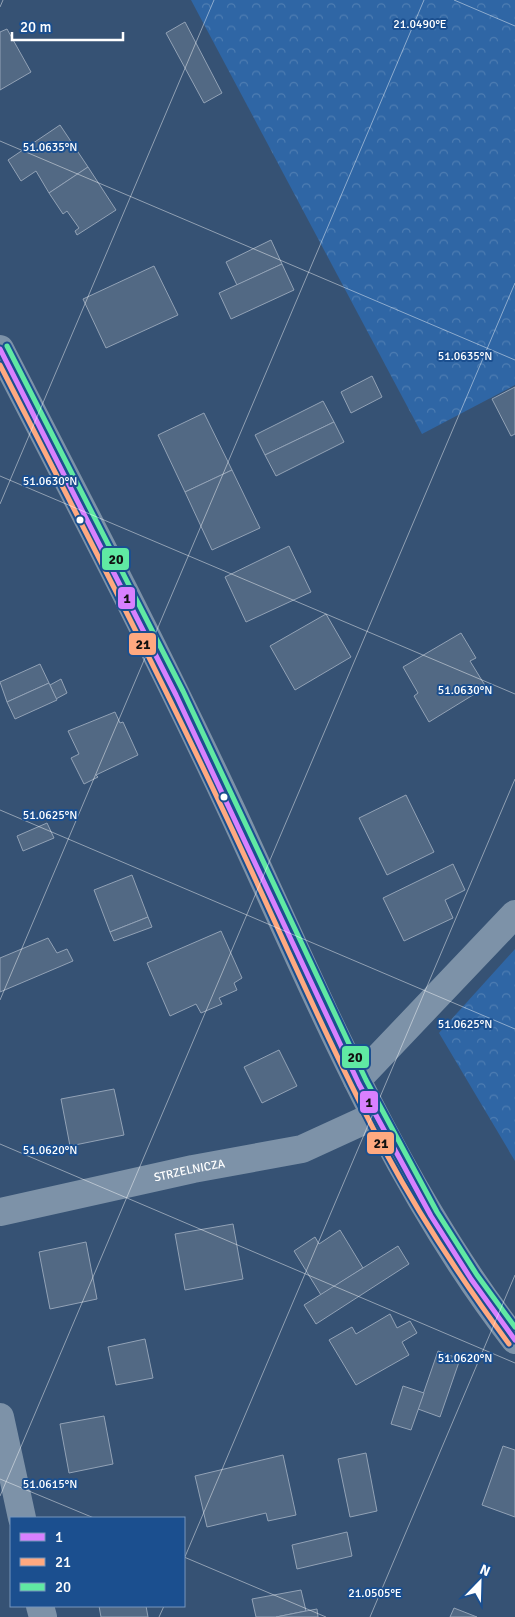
<svg xmlns="http://www.w3.org/2000/svg" width="515" height="1617" viewBox="0 0 515 1617" font-family="Signika,sans-serif">
  <style>
    .forest { fill: url(#forest-crowns) }
    .building { fill: #526984; stroke: #92a2b6 }
    .lines { fill: none; stroke-linecap: round; stroke-linejoin: round }
    .minor { stroke: #7d92a8; stroke-width: 28 }
    .bus-1-casing { stroke: #1b4f8f; stroke-width: 9 }
    .bus-2-casing { stroke: #1b4f8f; stroke-width: 9 }
    .bus-3-casing { stroke: #1b4f8f; stroke-width: 9 }
    .bus-1 { stroke: #d880ff; stroke-width: 5 }
    .bus-2 { stroke: #ffa980; stroke-width: 5 }
    .bus-3 { stroke: #60e9a3; stroke-width: 5 }
    .ticks { fill: none; stroke: #fff; stroke-width: 1; stroke-opacity: 0.45 }
    .bus-dot { fill: #fff; stroke: #1b4f8f; stroke-width: 2 }
    .labels { text-anchor: middle; dominant-baseline: central; stroke-width: 4; stroke-linejoin: round; paint-order: stroke }
    .street-label { font-size: 12px; fill: #fff; stroke: #1b4f8f }
    .ticks-label { font-size: 12px; text-anchor: middle; fill: #fff; stroke: #1b4f8f; stroke-width: 4; stroke-linejoin: round; paint-order: stroke }
    .line-badge { stroke: #1b4f8f; stroke-width: 2 }
    .pale-badge-label { font-size: 14px; text-anchor: middle; font-weight: bold; fill: #111 }
  </style>
  <defs>
    <pattern id="forest-crowns" width="20" height="18" patternUnits="userSpaceOnUse" patternTransform="scale(1.25)"><rect width="20" height="18" fill="#2f66a5"/><path d="M2 6a3 3 0 1 1 6 0M12 15a3 3 0 1 1 6 0" fill="none" stroke="#4e7db2"/></pattern>
  </defs>
  <rect width="100%" height="100%" fill="#365274"/>
  <g class="forest">
    <polygon points="191,0 515,0 515,385 422,434"/>
    <polygon points="515,949 515,1161 439,1033"/>
  </g>
  <g class="building">
    <polygon points="185,22 222,93 204,103 166,33"/>
    <polygon points="7,29 31,72 0,90 0,32"/>
    <polygon points="60,125 88,167 49,193 36,171 21,181 8,160"/>
    <polygon points="88,167 116,210 77,235 75,231 79,228 67,211 63,214 49,193"/>
    <polygon points="271,240 282,264 237,285 226,262"/>
    <polygon points="282,264 294,290 231,319 219,293"/>
    <polygon points="154,266 178,315 106,348 83,299"/>
    <polygon points="372,376 382,397 351,413 341,392"/>
    <polygon points="515,387 515,434 511,436 492,399"/>
    <polygon points="323,401 334,422 265,455 255,435"/>
    <polygon points="204,413 232,470 185,492 158,435"/>
    <polygon points="334,422 344,442 276,476 265,455"/>
    <polygon points="232,470 260,528 212,550 185,492"/>
    <polygon points="289,546 311,592 246,622 225,577"/>
    <polygon points="326,614 351,657 295,690 270,646"/>
    <polygon points="461,633 476,658 470,661 486,687 429,722 414,696 418,693 403,667"/>
    <polygon points="40,664 49,683 7,702 0,682"/>
    <polygon points="61,679 67,693 56,699 50,685"/>
    <polygon points="49,683 57,700 15,719 7,702"/>
    <polygon points="115,712 120,723 123,722 138,755 96,775 98,777 84,784 71,758 79,754 68,731"/>
    <polygon points="406,795 434,852 387,875 359,818"/>
    <polygon points="47,823 54,838 23,851 17,836"/>
    <polygon points="453,864 465,890 445,900 453,918 404,941 383,898"/>
    <polygon points="132,875 148,917 110,932 94,890"/>
    <polygon points="148,917 152,927 114,941 110,932"/>
    <polygon points="221,931 242,978 234,983 237,990 219,998 222,1004 201,1013 196,1004 170,1016 147,963"/>
    <polygon points="48,938 57,953 67,949 73,961 0,992 0,958"/>
    <polygon points="279,1050 297,1086 262,1103 244,1067"/>
    <polygon points="114,1089 124,1135 70,1146 61,1099"/>
    <polygon points="233,1224 243,1279 185,1290 175,1234"/>
    <polygon points="340,1230 363,1268 321,1295 294,1251 315,1237 319,1244"/>
    <polygon points="86,1242 97,1299 50,1309 39,1252"/>
    <polygon points="398,1246 409,1264 316,1324 304,1305"/>
    <polygon points="390,1314 397,1328 410,1321 417,1333 402,1342 409,1355 356,1385 329,1340 352,1327 356,1334"/>
    <polygon points="145,1339 153,1378 116,1385 108,1347"/>
    <polygon points="438,1351 460,1359 440,1417 418,1409"/>
    <polygon points="403,1386 424,1393 411,1430 391,1424"/>
    <polygon points="104,1416 113,1464 69,1473 60,1424"/>
    <polygon points="503,1446 515,1450 515,1517 482,1505"/>
    <polygon points="366,1453 377,1511 350,1517 338,1459"/>
    <polygon points="283,1455 296,1515 268,1521 266,1513 207,1527 195,1476"/>
    <polygon points="347,1532 352,1556 297,1569 292,1545"/>
    <polygon points="301,1590 306,1611 276,1617 256,1617 252,1599"/>
    <polygon points="99,1606 146,1606 148,1617 101,1617"/>
    <polygon points="454,1608 477,1617 450,1617"/>
    <polygon points="317,1609 318,1617 276,1617 306,1611"/>
  </g>
  <g class="lines">
    <g class="minor">
      <path d="M0,349C79,502 159,655 232,811C316,992 392,1181 515,1340"/>
      <polyline points="357,1080 515,914"/>
      <path id="s1" d="M0,1212L193,1169L302,1149L374,1116"/>
      <polyline points="0,1417 22,1518"/>
      <polyline points="40,1606 43,1617"/>
    </g>
    <defs>
      <polyline id="bus-1" points="0,349 176,695 359,1084 431,1216 471,1279 515,1340"/>
      <path id="bus-2" d="M0,365C76,513 153,661 224,812C278,926 327,1042 386,1153C422,1220 464,1283 509,1344"/>
      <polyline id="bus-3" points="7,346 183,691 366,1080 437,1212 477,1275 515,1327"/>
    </defs>
    <use href="#bus-1" class="bus-1-casing"/>
    <use href="#bus-2" class="bus-2-casing"/>
    <use href="#bus-3" class="bus-3-casing"/>
    <use href="#bus-1" class="bus-1"/>
    <use href="#bus-2" class="bus-2"/>
    <use href="#bus-3" class="bus-3"/>
  </g>
  <path class="ticks" d="M454,0L515,26M0,7L3,0M0,141L515,360M0,476L515,694M0,504L214,0M0,810L515,1029M0,1000L424,0M0,1144L515,1363M0,1479L94,1518M0,1496L515,283M184,1557L326,1617M184,1559L515,779M159,1617L164,1606M370,1617L515,1275"/>
  <g class="bus-dot">
    <circle cx="80" cy="520" r="4.5"/>
    <circle cx="224" cy="797" r="4.5"/>
  </g>
  <g class="labels">
    <g class="street-label">
      <text stroke="none"><textPath href="#s1" startOffset="194">STRZELNICZA</textPath></text>
    </g>
  </g>
  <g class="ticks-label">
    <text x="420" y="28">21.0490°E</text>
    <text x="50" y="151">51.0635°N</text>
    <text x="465" y="360">51.0635°N</text>
    <text x="50" y="485">51.0630°N</text>
    <text x="465" y="694">51.0630°N</text>
    <text x="50" y="819">51.0625°N</text>
    <text x="465" y="1028">51.0625°N</text>
    <text x="50" y="1154">51.0620°N</text>
    <text x="465" y="1362">51.0620°N</text>
    <text x="50" y="1488">51.0615°N</text>
    <text x="375" y="1597">21.0505°E</text>
  </g>
  <g class="line-badge">
    <rect x="101" y="547" width="29" height="24" rx="5" fill="#60e9a3"/>
    <rect x="117" y="586" width="19" height="24" rx="5" fill="#d880ff"/>
    <rect x="128" y="632" width="29" height="24" rx="5" fill="#ffa980"/>
    <rect x="341" y="1045" width="29" height="24" rx="5" fill="#60e9a3"/>
    <rect x="359" y="1090" width="20" height="24" rx="5" fill="#d880ff"/>
    <rect x="366" y="1131" width="29" height="24" rx="5" fill="#ffa980"/>
  </g>
  <g class="pale-badge-label">
    <text x="116" y="564">20</text>
    <text x="127" y="603">1</text>
    <text x="143" y="649">21</text>
    <text x="355" y="1062">20</text>
    <text x="369" y="1107">1</text>
    <text x="381" y="1148">21</text>
  </g>
  <rect x="10" y="1517" width="175" height="90" fill="#1b4f8f" stroke="#7695bc"/>
  <rect x="20" y="1533" width="25" height="8" fill="#d880ff" stroke="#7695bc"/>
  <text x="55" y="1542" font-size="15" fill="#ffffff">1</text>
  <rect x="20" y="1558" width="25" height="8" fill="#ffa980" stroke="#7695bc"/>
  <text x="55" y="1567" font-size="15" fill="#ffffff">21</text>
  <rect x="20" y="1583" width="25" height="8" fill="#60e9a3" stroke="#7695bc"/>
  <text x="55" y="1592" font-size="15" fill="#ffffff">20</text>
  <g transform="translate(480 1582) rotate(23)" stroke="#1b4f8f" stroke-width="4" paint-order="stroke">
  <path d="M0-4L9 19L0 12L-9 19Z" fill="#ffffff"/>
  <text y="-8" font-size="14" font-weight="bold" text-anchor="middle" fill="#ffffff">N</text>
  </g>
  <path d="M12 32v8h111v-8" fill="none" stroke="#ffffff" stroke-width="2.5"/>
  <text x="20" y="32" font-size="15" fill="#ffffff" stroke="#1b4f8f" stroke-width="4" paint-order="stroke">20 m</text>
</svg>
